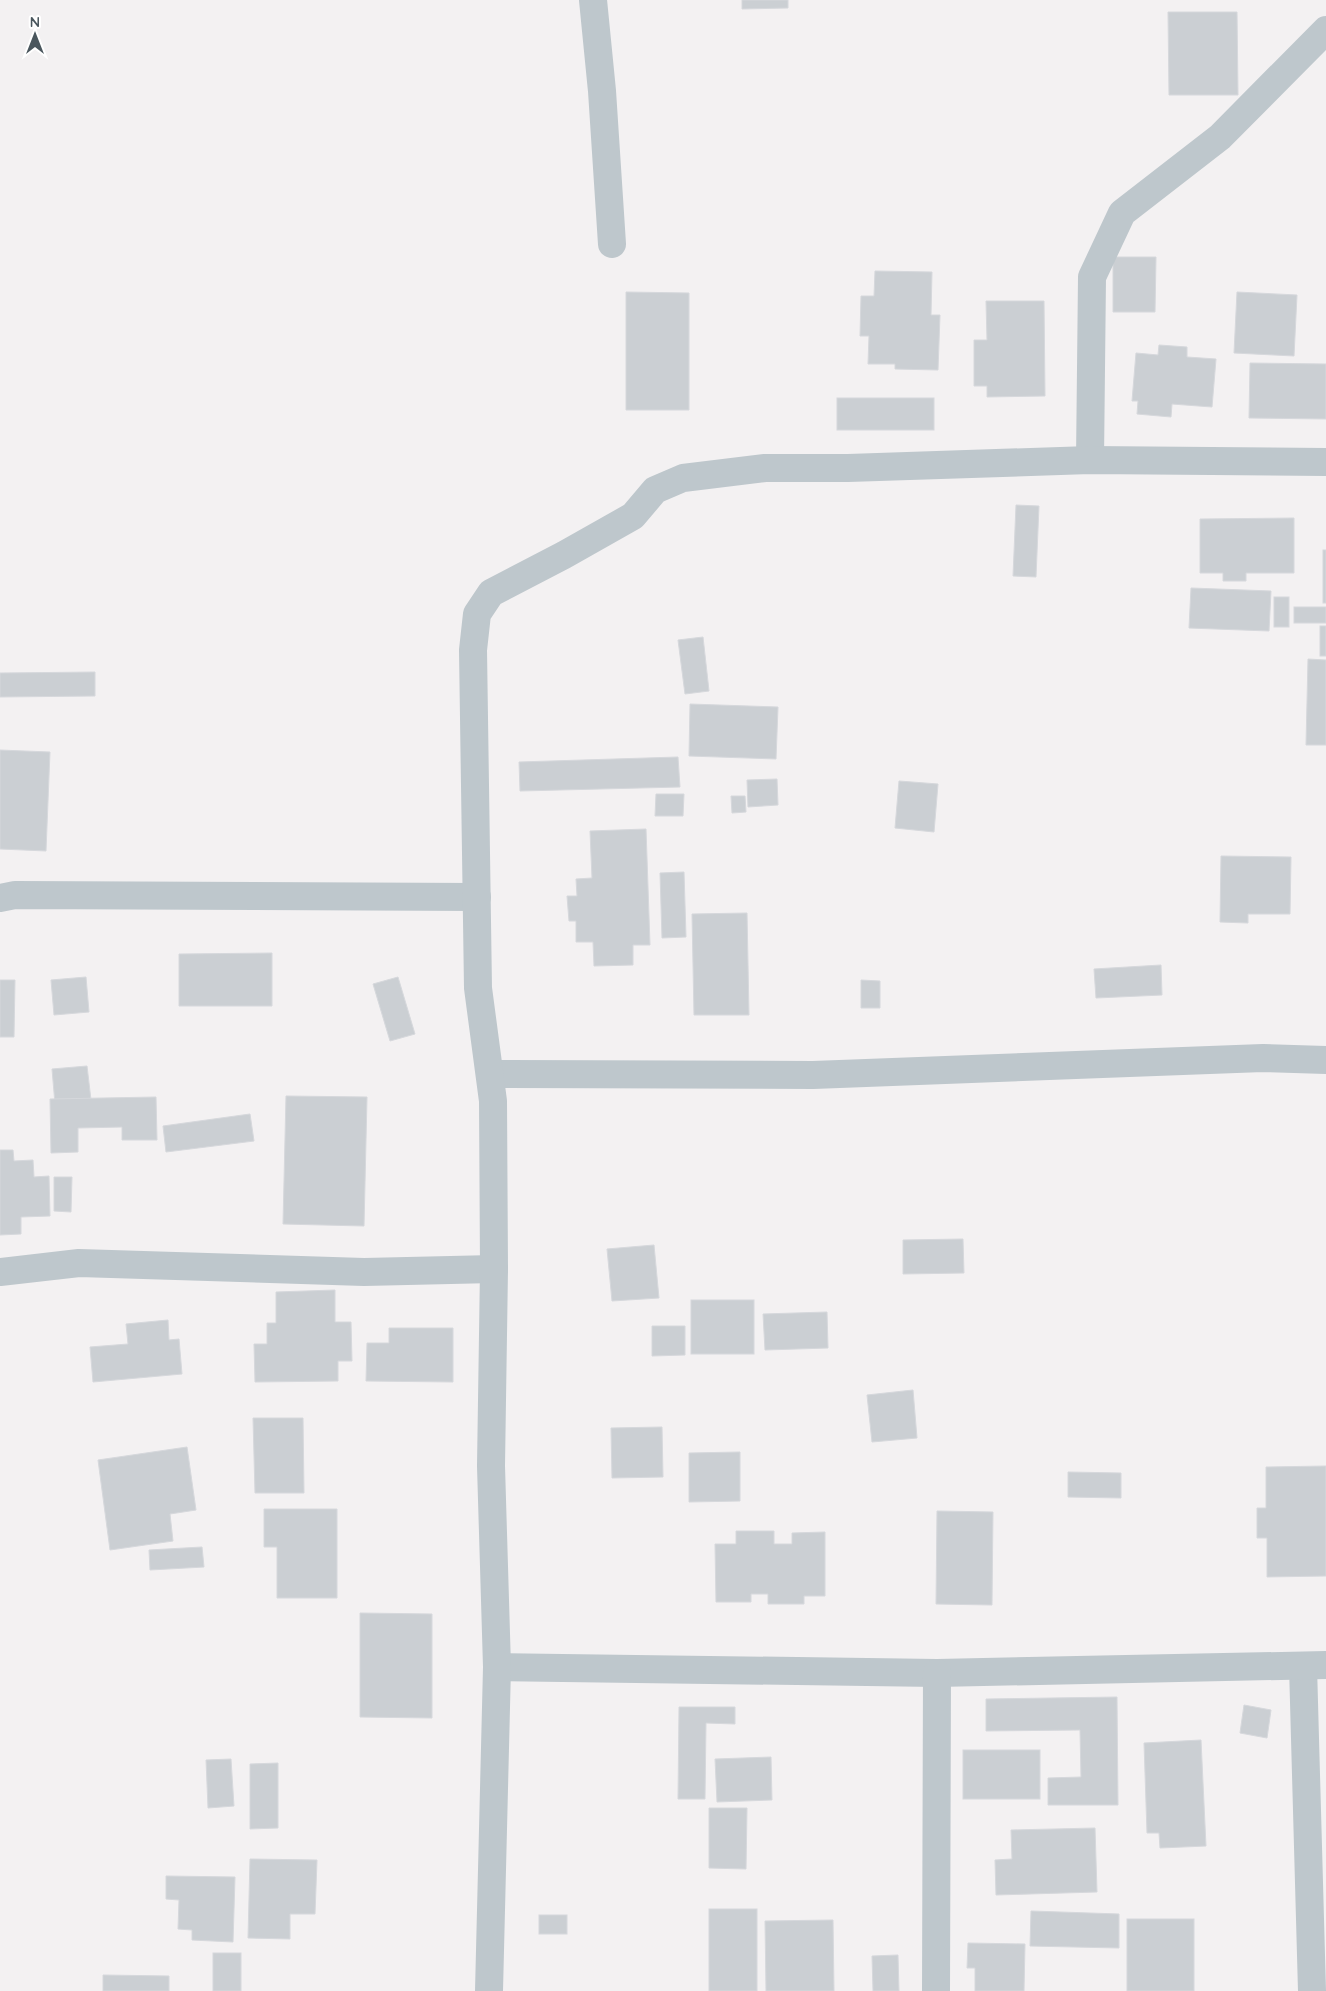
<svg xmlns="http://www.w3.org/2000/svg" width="1326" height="1991" viewBox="0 0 1326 1991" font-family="Quicksand,sans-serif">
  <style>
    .building { fill: #cbcfd3; stroke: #d6d8dc }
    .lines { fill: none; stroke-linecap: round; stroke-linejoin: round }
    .street { stroke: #bec7cc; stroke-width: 28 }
  </style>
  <rect width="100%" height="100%" fill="#f3f1f2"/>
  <g class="building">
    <polygon points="742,0 788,0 788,8 742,9"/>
    <polygon points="1168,12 1237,12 1238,95 1169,95"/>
    <polygon points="1113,257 1156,257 1155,312 1113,312"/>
    <polygon points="875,271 932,272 931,315 940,315 938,370 895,369 895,364 868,364 869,336 860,336 861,296 874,296"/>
    <polygon points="626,292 689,293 689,410 626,410"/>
    <polygon points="1237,292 1297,295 1294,356 1234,353"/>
    <polygon points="986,301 1044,301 1045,396 987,397 987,386 974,386 974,340 987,340"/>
    <polygon points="1159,345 1187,347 1187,357 1216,359 1212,407 1172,404 1171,417 1137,414 1138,401 1132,401 1136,353 1158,355"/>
    <polygon points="1250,363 1326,364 1326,419 1249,418"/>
    <rect x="837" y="398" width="97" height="32"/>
    <polygon points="1016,505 1039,506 1036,577 1013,576"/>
    <polygon points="1294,518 1294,573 1246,573 1246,581 1223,581 1223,573 1200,573 1200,519"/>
    <rect x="1323" y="550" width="3" height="53"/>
    <polygon points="1191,588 1271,591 1269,631 1189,628"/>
    <rect x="1274" y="597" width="15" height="30"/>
    <rect x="1294" y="607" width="32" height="16"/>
    <rect x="1320" y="626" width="6" height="30"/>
    <polygon points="703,637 709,691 685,694 678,640"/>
    <polygon points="1308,659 1326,660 1326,745 1306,745"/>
    <polygon points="95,672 95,696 0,697 0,673"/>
    <polygon points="690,704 778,707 776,759 689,756"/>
    <polygon points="0,750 50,752 46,851 0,849"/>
    <polygon points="678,757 680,787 520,791 519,762"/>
    <polygon points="777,779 778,805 748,807 747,780"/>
    <polygon points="899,781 938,784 934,832 895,828"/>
    <polygon points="656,794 684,794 683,816 655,816"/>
    <polygon points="731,796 745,796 746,812 732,813"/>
    <polygon points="646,829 650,945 633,945 633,965 594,966 593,942 576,942 576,921 569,921 567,896 577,896 576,879 592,878 590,831"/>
    <polygon points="1221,856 1291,857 1290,914 1248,914 1248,923 1220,922"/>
    <polygon points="684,872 686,937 662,938 660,873"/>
    <polygon points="747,913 749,1015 694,1015 692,914"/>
    <polygon points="272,953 272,1006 179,1006 179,954"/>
    <polygon points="1161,965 1162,995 1096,998 1094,969"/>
    <polygon points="86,977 89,1012 54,1015 51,980"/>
    <polygon points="398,977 415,1034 390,1041 373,984"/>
    <polygon points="0,980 15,980 14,1037 0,1037"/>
    <polygon points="861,980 880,981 880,1008 861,1008"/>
    <polygon points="87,1066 91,1100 55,1104 52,1069"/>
    <polygon points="286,1096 367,1097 364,1226 283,1224"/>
    <polygon points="156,1097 157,1140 122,1140 122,1127 78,1128 78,1152 51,1153 50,1099"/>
    <polygon points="250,1114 254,1141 166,1152 163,1126"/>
    <polygon points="0,1150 13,1150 14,1161 33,1160 34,1177 49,1176 50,1216 21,1217 21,1234 0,1235"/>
    <polygon points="54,1177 72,1177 71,1212 54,1211"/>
    <polygon points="963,1239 964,1273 903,1274 903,1240"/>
    <polygon points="654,1245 659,1298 612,1301 607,1249"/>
    <polygon points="335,1290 335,1322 351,1322 352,1361 338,1361 338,1381 255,1382 254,1344 267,1344 267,1323 276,1323 276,1292"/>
    <rect x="691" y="1300" width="63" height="54"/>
    <polygon points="827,1312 828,1348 765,1350 763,1314"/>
    <polygon points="168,1320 169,1340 179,1339 182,1374 93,1382 90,1347 128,1344 126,1324"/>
    <polygon points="652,1326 685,1326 685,1355 652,1356"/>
    <polygon points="389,1328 453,1328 453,1382 366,1381 367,1343 389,1343"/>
    <polygon points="913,1390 917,1438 872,1442 867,1395"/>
    <polygon points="253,1418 303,1418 304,1493 255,1493"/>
    <polygon points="662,1427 663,1477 612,1478 611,1428"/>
    <polygon points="187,1447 196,1510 170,1514 173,1541 110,1550 98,1460"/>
    <polygon points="740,1452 740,1501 689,1502 689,1453"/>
    <polygon points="1326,1466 1326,1576 1267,1577 1267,1538 1257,1538 1257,1508 1266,1508 1266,1467"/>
    <polygon points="1068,1472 1121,1473 1121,1498 1068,1497"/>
    <polygon points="264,1509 337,1509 337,1598 277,1598 277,1547 264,1547"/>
    <polygon points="937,1511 993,1512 992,1605 936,1604"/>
    <polygon points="736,1531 774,1531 774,1544 792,1544 792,1533 825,1532 825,1596 804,1596 804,1604 768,1604 768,1594 751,1594 751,1602 716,1602 715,1544 736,1544"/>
    <polygon points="202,1547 204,1567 150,1570 149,1550"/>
    <polygon points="360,1613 432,1614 432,1718 360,1717"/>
    <polygon points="1117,1697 1118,1805 1048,1805 1048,1778 1081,1777 1080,1730 986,1731 986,1699"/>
    <polygon points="1244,1705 1271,1710 1267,1738 1240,1733"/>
    <polygon points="679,1707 735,1707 735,1724 706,1723 705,1799 678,1799"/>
    <polygon points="1201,1740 1206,1846 1160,1848 1159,1833 1147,1833 1144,1743"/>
    <rect x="963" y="1750" width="77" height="49"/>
    <polygon points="771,1757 772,1800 717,1802 715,1759"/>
    <polygon points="231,1759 234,1806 208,1808 206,1760"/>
    <polygon points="278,1763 278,1828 250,1829 250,1764"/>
    <polygon points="709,1808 747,1808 746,1869 709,1868"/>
    <polygon points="1095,1828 1097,1892 996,1895 995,1860 1012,1859 1011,1830"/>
    <polygon points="250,1859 317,1860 315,1914 290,1914 290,1939 248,1938"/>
    <polygon points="166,1876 235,1877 233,1942 192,1940 192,1930 178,1929 179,1900 166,1899"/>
    <rect x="709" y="1909" width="48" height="82"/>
    <polygon points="1031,1911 1119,1914 1119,1948 1030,1946"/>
    <rect x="539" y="1915" width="28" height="19"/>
    <rect x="1127" y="1919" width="67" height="72"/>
    <polygon points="833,1920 834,1991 766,1991 765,1921"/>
    <polygon points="968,1943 1025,1944 1024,1991 975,1991 975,1968 967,1968"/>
    <rect x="213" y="1953" width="28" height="38"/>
    <polygon points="898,1955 899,1991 873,1991 872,1956"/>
    <polygon points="103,1975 169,1976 169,1991 103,1991"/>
  </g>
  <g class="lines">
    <g class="street">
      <polyline points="593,0 602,91 612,244"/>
      <polyline points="1090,460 1092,277 1122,213 1220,137 1326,30"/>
      <polyline points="0,898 15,895 477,897"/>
      <polyline points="490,1074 813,1075 1263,1058 1326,1060"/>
      <polyline points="0,1272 79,1263 364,1272 494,1269"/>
      <polyline points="1303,1666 1312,1991"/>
      <polyline points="497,1667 937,1673 1326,1665"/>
      <polyline points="489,1991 497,1667 491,1466 494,1269 493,1101 478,988 473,650 477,614 491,593 564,555 633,516 655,490 683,478 765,468 848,468 1090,460 1326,462"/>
      <polyline points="936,1991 937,1673"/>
    </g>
  </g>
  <g transform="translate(35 35)" stroke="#ffffff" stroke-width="4" paint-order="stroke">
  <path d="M0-4L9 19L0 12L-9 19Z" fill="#4a565d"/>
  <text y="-8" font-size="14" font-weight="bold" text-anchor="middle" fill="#4a565d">N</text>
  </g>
</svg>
